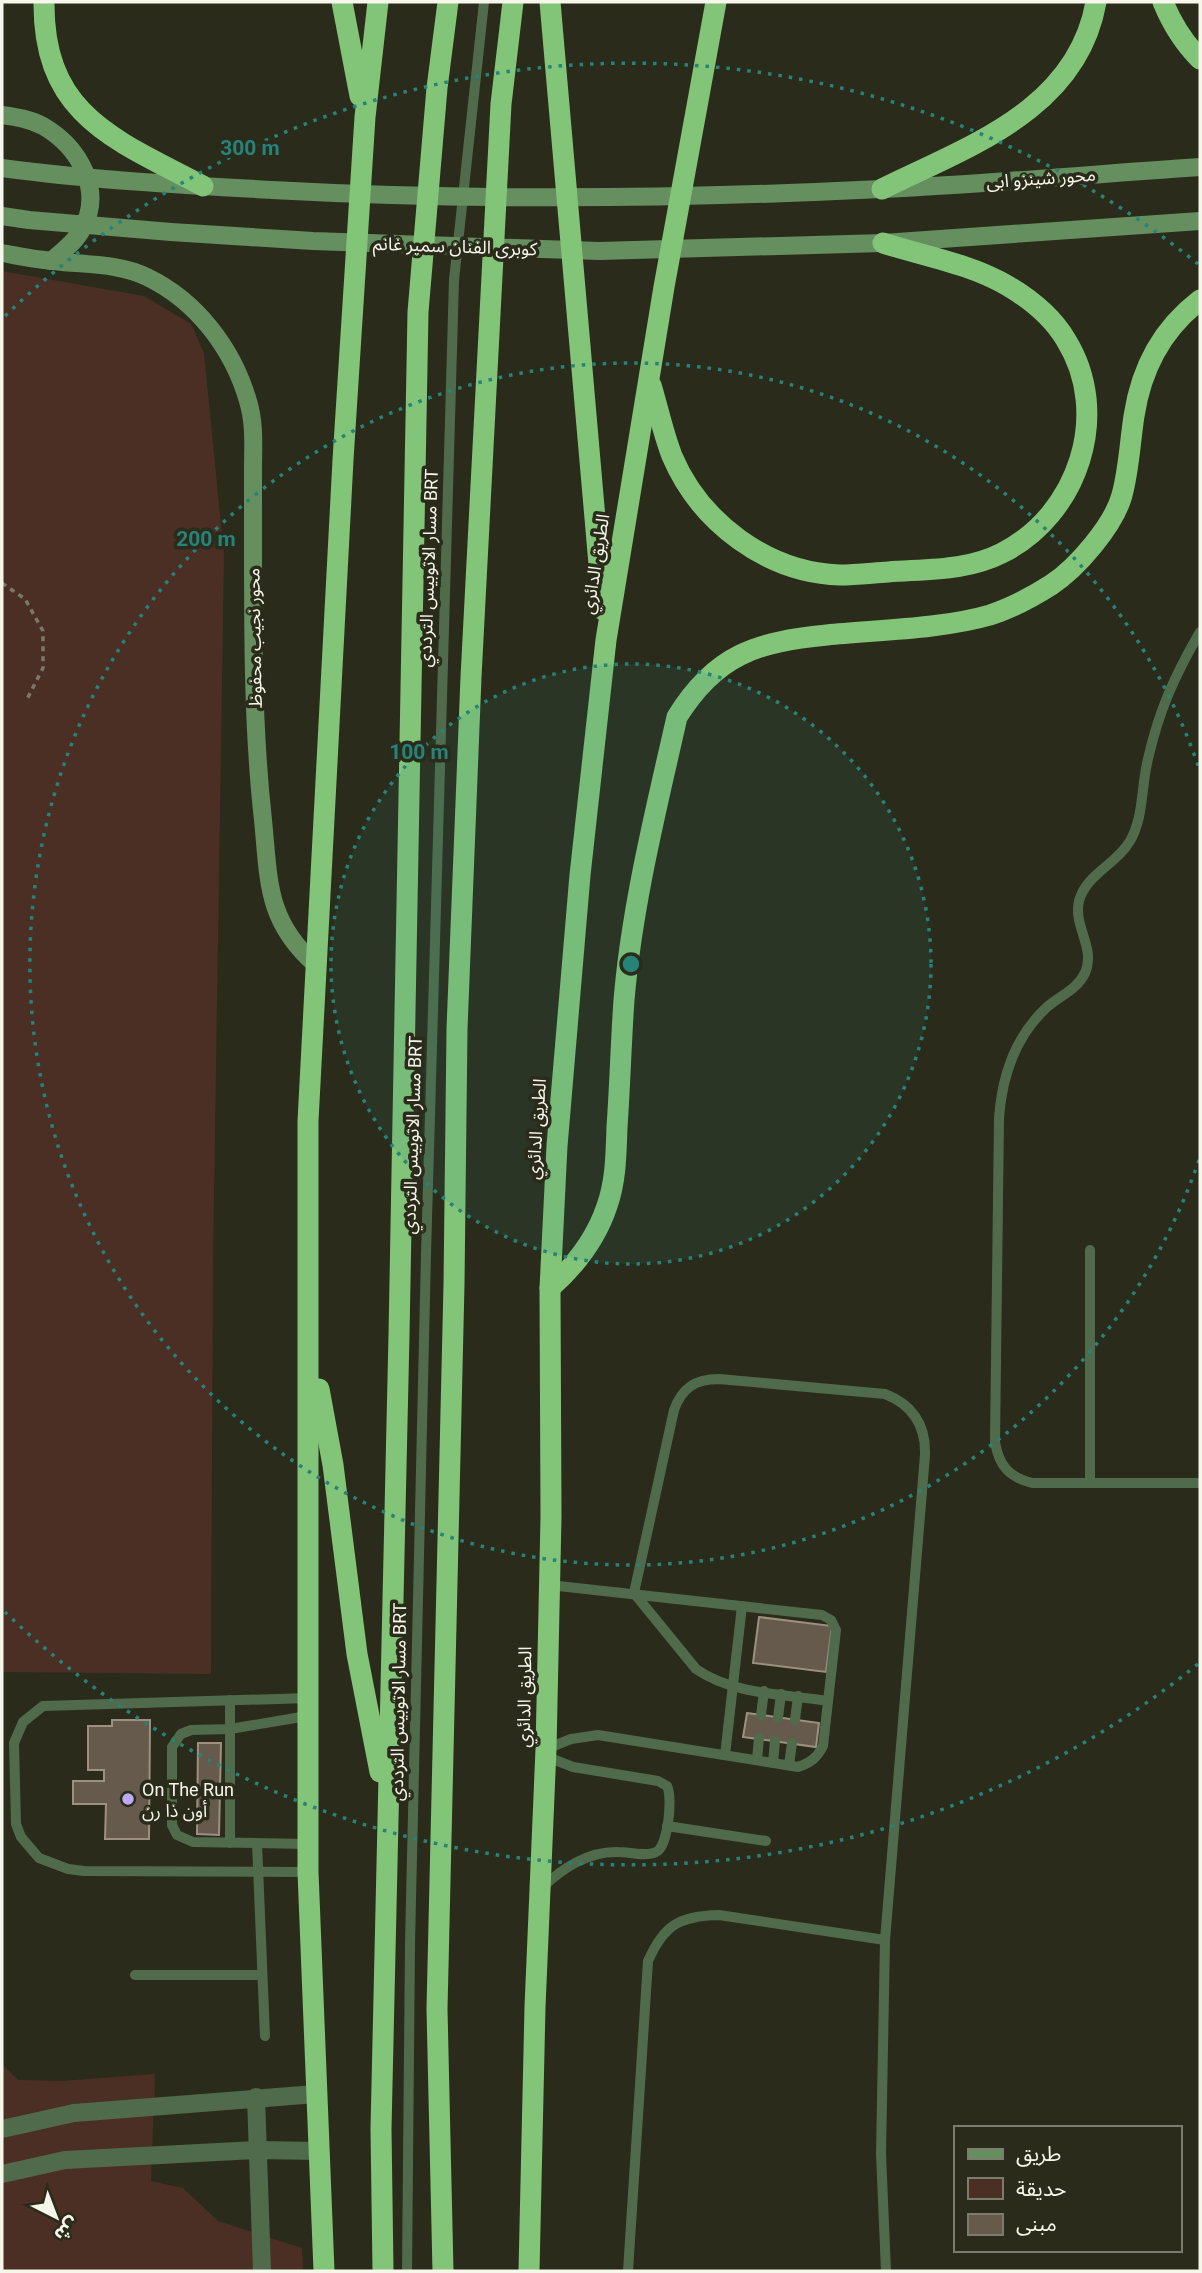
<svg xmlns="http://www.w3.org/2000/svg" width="1202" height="2273" viewBox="0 0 1202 2273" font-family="Roboto,'Noto Sans Arabic',sans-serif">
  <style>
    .green { fill: #4b2e24 }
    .building { fill: #665a4c; stroke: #9d9080; stroke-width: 2 }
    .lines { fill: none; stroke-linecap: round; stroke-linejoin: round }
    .path { stroke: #79796b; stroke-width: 3.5; stroke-dasharray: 5 5; stroke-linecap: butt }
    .lane { stroke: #506b4c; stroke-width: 10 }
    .street { stroke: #506b4c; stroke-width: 18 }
    .secondary { stroke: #658f5e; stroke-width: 18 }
    .highway { stroke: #82c478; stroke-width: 21 }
    .ring { fill: none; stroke: #26837a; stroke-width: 3.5; stroke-dasharray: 3.5 7 }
    .poi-dot { fill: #bda9f5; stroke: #2b2b1b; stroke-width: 2.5 }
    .labels { text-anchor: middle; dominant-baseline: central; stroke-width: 7; stroke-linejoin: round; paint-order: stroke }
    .street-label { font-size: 18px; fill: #f6f6eb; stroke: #2b2b1b }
    .poi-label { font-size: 18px; fill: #f6f6eb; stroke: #2b2b1b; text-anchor: start }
    .centre { fill: #26837a; stroke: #2b2b1b; stroke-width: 3.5 }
    .ring-label { font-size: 21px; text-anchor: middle; font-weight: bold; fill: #26837a; stroke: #2b2b1b; stroke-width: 7; stroke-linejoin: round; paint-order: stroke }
  </style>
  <rect width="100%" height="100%" fill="#2b2b1b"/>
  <g class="green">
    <polygon points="2,271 144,296 191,324 204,353 224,555 213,1261 211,1674 2,1672"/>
    <polygon points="2,2064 18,2080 61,2081 155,2074 151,2181 183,2188 218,2221 302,2248 303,2271 2,2271"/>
  </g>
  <g class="building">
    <polygon points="759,1617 832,1626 826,1672 753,1663"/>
    <polygon points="747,1713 819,1723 816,1747 743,1737"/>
    <polygon points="112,1720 150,1720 149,1839 105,1839 106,1804 73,1804 73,1781 104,1781 104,1770 88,1770 88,1726 112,1726"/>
    <polygon points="198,1743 221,1743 219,1835 197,1834"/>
  </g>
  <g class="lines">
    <polyline class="path" points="2,583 25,599 43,631 43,668 26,701"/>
    <g class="lane">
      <path d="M1200,632C1175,675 1159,710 1148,759C1141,786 1144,817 1130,841C1116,865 1086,874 1079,901C1073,927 1096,947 1085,973C1077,990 1059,996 1046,1008C1015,1037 1002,1077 999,1118L995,1442C999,1466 1009,1477 1032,1483H1200"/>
      <polyline points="1090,1482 1090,1250"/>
      <path d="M634,1593L674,1410C682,1388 695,1379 719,1379L885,1394C913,1405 926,1425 925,1455L885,1940L881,2154L886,2271"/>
      <path d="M634,1593L696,1669C733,1695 785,1694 828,1701"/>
      <polyline points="308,1698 43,1706 23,1722 14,1743 16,1824 21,1837 39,1858 68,1869 84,1871 308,1872"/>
      <polyline points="761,1715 764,1691"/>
      <polyline points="307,1716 230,1729 191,1730 181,1734 172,1747 172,1825 177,1835 193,1842 308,1844"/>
      <polyline points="778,1718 781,1694"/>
      <polyline points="795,1720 798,1696"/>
      <path d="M546,1749L571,1739L598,1735L798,1767C810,1763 817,1758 823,1746L836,1630L831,1620L822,1615L549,1585"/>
      <polyline points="725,1755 742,1606"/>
      <polyline points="757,1760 759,1738"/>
      <polyline points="773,1763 775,1741"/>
      <polyline points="789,1765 792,1743"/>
      <polyline points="667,1826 766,1841"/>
      <polyline points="230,1843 230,1700"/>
      <polyline points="257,1843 265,2036"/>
      <path d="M542,1888C562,1868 589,1851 618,1852C629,1852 646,1857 656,1852C668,1847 673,1797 667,1786L658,1781L573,1767L545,1756"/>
      <polyline points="135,1975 262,1975"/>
      <polyline points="407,2271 410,1943 426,1254 454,280 484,2"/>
      <path d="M628,2271L648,1961C664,1925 679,1916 719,1915L885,1940"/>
    </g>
    <g class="street">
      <polyline points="256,2097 262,2271"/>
      <polyline points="2,2129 74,2113 316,2094"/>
      <polyline points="2,2174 65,2160 258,2150 319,2151"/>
    </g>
    <g class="secondary">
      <path d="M2,115C16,117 30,119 43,126C79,147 105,191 81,231C74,243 62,252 51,261"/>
      <path d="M2,168C91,180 182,185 272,190C475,201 679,199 881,189C988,184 1094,174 1200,167"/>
      <polyline points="2,216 29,220 171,232 313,241 599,251 883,243 1200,221"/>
      <path d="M2,253C19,256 37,260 54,261C85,265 119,263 147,277C197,301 233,349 248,401C255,424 253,446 253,470C253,496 253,523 253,549C253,639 253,730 263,820C269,880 266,921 315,964"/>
    </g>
    <g class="highway">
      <path d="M44,2C43,116 116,140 203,186"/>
      <polyline points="342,2 360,96"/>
      <polyline points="550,2 603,610"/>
      <path d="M1163,2C1172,24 1183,42 1200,59"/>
      <path d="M882,189C969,146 1077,110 1096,2"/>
      <path d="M651,385C658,408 663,433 672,456C700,522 767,573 840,575C856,575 872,573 888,572C927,569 967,571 1002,553C1078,515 1112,414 1066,340C1053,318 1030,299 1008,286C971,264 924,256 883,243"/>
      <path d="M550,1288C576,1265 596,1239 607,1206C616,1181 616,1154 617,1127C620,1085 621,1042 624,1000C632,905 656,810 677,717C716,654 757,642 827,635C877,630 942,629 990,615C1012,608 1032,597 1051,585C1077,568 1114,525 1122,495C1129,469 1130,442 1134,416C1141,370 1162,329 1200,300"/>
      <polyline points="319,1389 333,1465 357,1654 380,1772"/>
      <polyline points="324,2271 308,1872 308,1121 343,460 365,117 378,2"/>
      <polyline points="383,2271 381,2129 399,1335 418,312 437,88 448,2"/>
      <polyline points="443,2271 437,2009 454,1284 457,1029 471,677 501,104 513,2"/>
      <polyline points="529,2271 535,2007 546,1749 551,1517 550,1288 557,1146 580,875 606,640 664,287 716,2"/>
    </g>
  </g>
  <circle cx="631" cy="964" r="300" fill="#26837a" fill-opacity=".12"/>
  <g class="ring">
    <circle cx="631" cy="964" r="300"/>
    <path d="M1199 1160A601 601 0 1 1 1199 768"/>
    <path d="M1198 1664A901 901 0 0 1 5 1612M5 316A901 901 0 0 1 1198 264"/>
  </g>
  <circle class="poi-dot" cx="128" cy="1799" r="7"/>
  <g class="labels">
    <g class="street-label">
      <text transform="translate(1041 178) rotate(-4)">محور شينزو ابى</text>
      <text transform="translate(455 246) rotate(2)">كوبرى الفنان سمير غانم</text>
      <text transform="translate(595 564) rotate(-81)">الطريق الدائري</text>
      <text transform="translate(428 568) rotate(-88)">مسار الاتوبيس الترددي BRT</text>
      <text transform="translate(254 638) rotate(-91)">محور نجيب محفوظ</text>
      <text transform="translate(536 1129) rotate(-86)">الطريق الدائري</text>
      <text transform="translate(412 1135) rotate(-88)">مسار الاتوبيس الترددي BRT</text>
      <text transform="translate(524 1697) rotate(-89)">الطريق الدائري</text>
      <text transform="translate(398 1702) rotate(-89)">مسار الاتوبيس الترددي BRT</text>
    </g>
    <g class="poi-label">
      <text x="142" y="1789">On The Run<tspan x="142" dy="21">أون ذا رن</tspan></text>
    </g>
  </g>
  <circle cx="631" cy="964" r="10" class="centre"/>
  <g class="ring-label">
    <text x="250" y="155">300 m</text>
    <text x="206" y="546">200 m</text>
    <text x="419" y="759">100 m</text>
  </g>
  <rect width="1202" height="2273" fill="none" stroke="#f6f6eb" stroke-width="7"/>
  <rect x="954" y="2126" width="228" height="126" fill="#2b2b1b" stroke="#7c7c6e" stroke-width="2"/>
  <rect x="968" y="2149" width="35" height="10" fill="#658f5e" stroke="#7c7c6e" stroke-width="2"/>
  <text x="1016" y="2161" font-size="21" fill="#f6f6eb">طريق</text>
  <rect x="968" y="2178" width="35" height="21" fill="#4b2e24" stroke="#7c7c6e" stroke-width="2"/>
  <text x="1016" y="2196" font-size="21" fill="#f6f6eb">حديقة</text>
  <rect x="968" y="2214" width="35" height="21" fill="#665a4c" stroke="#7c7c6e" stroke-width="2"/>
  <text x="1016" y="2231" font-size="21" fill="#f6f6eb">مبنى</text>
  <g transform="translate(56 2217) rotate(138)" stroke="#2b2b1b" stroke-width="5" paint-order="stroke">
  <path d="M0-5L12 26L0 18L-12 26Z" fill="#f6f6eb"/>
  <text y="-10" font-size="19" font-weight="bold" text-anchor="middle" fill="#f6f6eb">ش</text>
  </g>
</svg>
